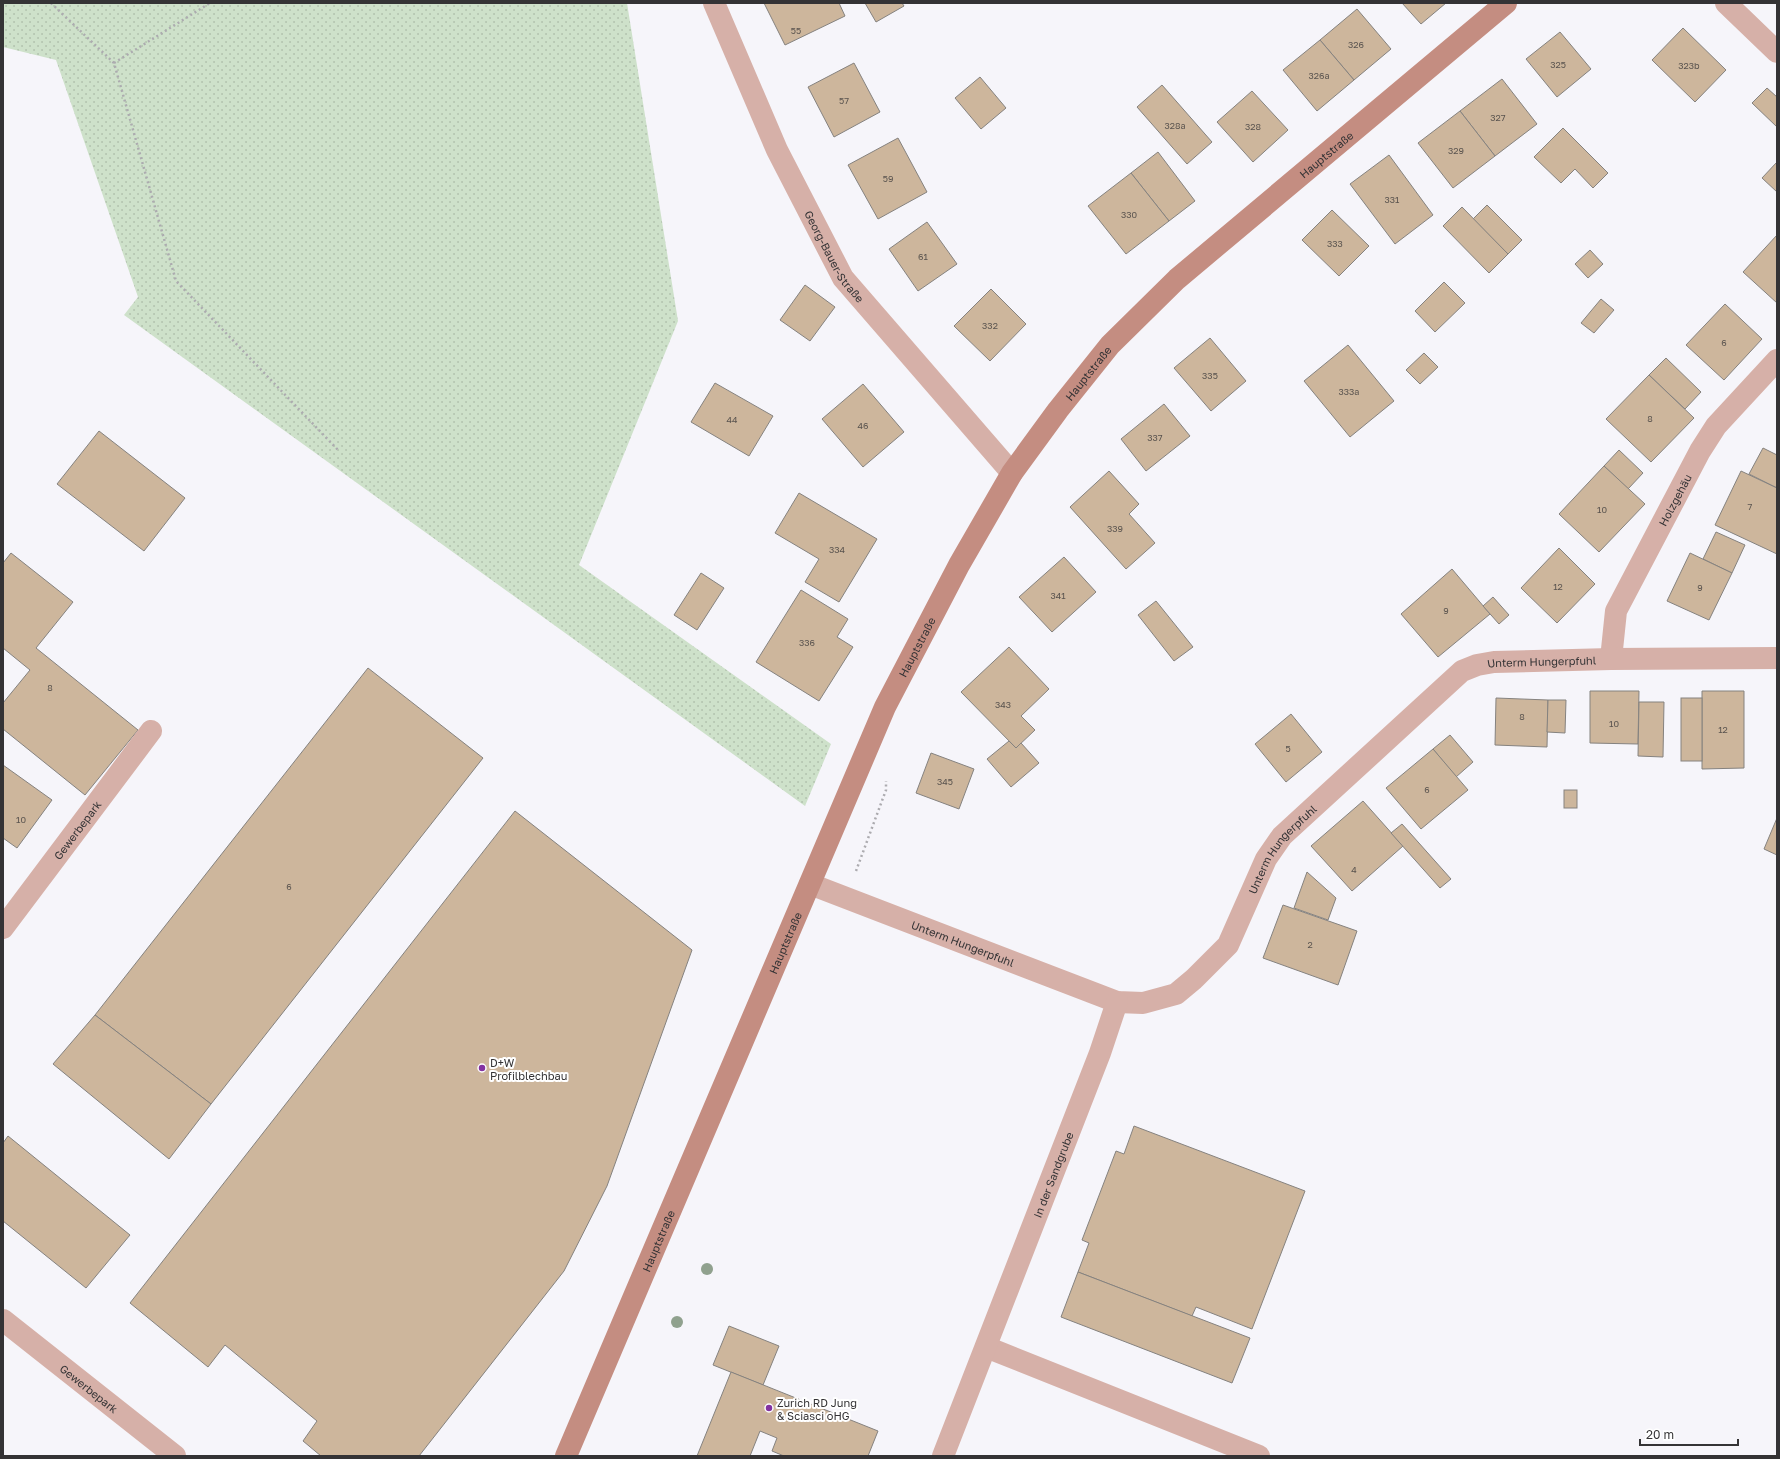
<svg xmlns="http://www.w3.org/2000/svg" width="1780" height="1459" viewBox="0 0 1780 1459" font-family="'Golos Text',sans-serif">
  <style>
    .grass { fill: url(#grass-dots) }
    .building { fill: #cdb69c; stroke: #85827f }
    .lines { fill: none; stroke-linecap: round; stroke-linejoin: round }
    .path { stroke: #acabaf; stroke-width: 2.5; stroke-dasharray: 2 3; stroke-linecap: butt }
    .street { stroke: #d6b0a8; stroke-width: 22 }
    .secondary { stroke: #c48d81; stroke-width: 22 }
    .tree { fill: #90a18e }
    .poi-dot { fill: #8332a1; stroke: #fff; stroke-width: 1.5 }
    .labels { text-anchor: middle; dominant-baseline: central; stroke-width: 4; stroke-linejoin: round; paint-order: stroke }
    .number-label { font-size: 9px; fill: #5a544f }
    .street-label { font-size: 11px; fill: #343335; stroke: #fff }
    .poi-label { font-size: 11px; fill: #343335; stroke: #fff; text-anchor: start }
  </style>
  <defs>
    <pattern id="grass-dots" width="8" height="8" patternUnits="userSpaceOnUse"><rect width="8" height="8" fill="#cee1ca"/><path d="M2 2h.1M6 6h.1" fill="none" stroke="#b2c2ae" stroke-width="1.8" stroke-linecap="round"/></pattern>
  </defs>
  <rect width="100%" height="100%" fill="#f6f5fa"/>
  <polygon class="grass" points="3,3 627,3 678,321 579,565 831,744 805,806 124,315 138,297 56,60 3,47"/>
  <g class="building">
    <polygon points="764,3 839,3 845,16 785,45"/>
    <polygon points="865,3 902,3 904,6 876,22"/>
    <polygon points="1402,3 1446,3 1421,24"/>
    <polygon points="1357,9 1391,49 1354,80 1320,40"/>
    <polygon points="1683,28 1726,70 1695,102 1652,60"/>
    <polygon points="1560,32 1591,69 1557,97 1526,59"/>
    <polygon points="1320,40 1354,80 1317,111 1283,70"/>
    <polygon points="854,63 880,112 834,137 808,87"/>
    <polygon points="980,77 1006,108 981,129 955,98"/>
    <polygon points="1502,79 1537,124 1495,156 1460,111"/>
    <polygon points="1162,85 1212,142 1187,164 1137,107"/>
    <polygon points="1767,88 1777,97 1777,127 1752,103"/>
    <polygon points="1252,91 1288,130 1253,162 1217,122"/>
    <polygon points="1460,111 1495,156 1453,188 1418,143"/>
    <polygon points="1563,128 1608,173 1593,188 1575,169 1561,183 1534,157"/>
    <polygon points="898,138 927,192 878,219 848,165"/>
    <polygon points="1158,152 1195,201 1169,221 1131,173"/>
    <polygon points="1389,155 1433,215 1395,244 1350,184"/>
    <polygon points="1777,162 1777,192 1762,178"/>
    <polygon points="1131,173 1169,221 1126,254 1088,206"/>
    <polygon points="1487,205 1522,240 1508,254 1473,219"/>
    <polygon points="1462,207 1508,254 1489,273 1443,226"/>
    <polygon points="1332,210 1369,246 1339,276 1302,240"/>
    <polygon points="927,222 957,264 918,291 889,249"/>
    <polygon points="1777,235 1777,303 1743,272"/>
    <polygon points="1590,250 1603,264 1588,278 1575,264"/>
    <polygon points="1444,282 1465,303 1435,332 1415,311"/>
    <polygon points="805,285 835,307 810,341 780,320"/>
    <polygon points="991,289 1026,324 990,361 954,326"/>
    <polygon points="1601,299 1614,310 1594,333 1581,323"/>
    <polygon points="1725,304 1762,339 1724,380 1686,345"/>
    <polygon points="1210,338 1246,381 1211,411 1174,368"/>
    <polygon points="1348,345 1394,401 1350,437 1304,381"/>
    <polygon points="1424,353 1438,367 1420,384 1406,370"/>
    <polygon points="1666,358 1701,392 1685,409 1649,375"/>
    <polygon points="1649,375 1694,418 1651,462 1606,419"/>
    <polygon points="715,383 773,416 749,456 691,422"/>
    <polygon points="863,384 904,432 863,467 822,419"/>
    <polygon points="1164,404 1190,436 1146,471 1121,439"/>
    <polygon points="99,431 185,498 144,551 57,484"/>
    <polygon points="1763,448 1777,455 1777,488 1749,474"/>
    <polygon points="1619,450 1643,473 1628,489 1604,466"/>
    <polygon points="1604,466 1645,504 1599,552 1559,514"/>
    <polygon points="1109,471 1139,504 1129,514 1155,543 1126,569 1070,507"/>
    <polygon points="1741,471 1777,488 1777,554 1715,525"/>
    <polygon points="799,493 877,539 839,602 805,582 819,559 775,533"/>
    <polygon points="1716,532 1745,545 1732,573 1703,559"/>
    <polygon points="1559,548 1595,584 1557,623 1521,588"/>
    <polygon points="11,553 73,602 36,648 138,730 85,795 3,729 3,703 30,670 3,648 3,563"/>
    <polygon points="1690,553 1732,573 1709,620 1667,601"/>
    <polygon points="1064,557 1096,592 1052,632 1019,597"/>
    <polygon points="1452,569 1490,614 1438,657 1401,614"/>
    <polygon points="701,573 724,588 697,630 674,615"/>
    <polygon points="801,590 848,619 837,637 853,647 819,701 756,662"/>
    <polygon points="1493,597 1509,615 1499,624 1483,606"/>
    <polygon points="1156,601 1193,647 1174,661 1138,615"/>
    <polygon points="1009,647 1049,689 1021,716 1035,730 1016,748 961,692"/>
    <polygon points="368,668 483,758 211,1104 95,1015"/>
    <polygon points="1590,691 1639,691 1638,744 1590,743"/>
    <polygon points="1702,691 1744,691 1744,768 1702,769"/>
    <polygon points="1496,698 1548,700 1547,747 1495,745"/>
    <rect x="1681" y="698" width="21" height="63"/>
    <polygon points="1548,700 1566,700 1565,733 1547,732"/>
    <polygon points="1639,702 1664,702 1663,757 1638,756"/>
    <polygon points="1291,714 1322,752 1286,782 1255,744"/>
    <polygon points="1450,735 1473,762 1456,777 1433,749"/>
    <polygon points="1009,741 1016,748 1021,743 1039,763 1011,787 987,759"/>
    <polygon points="1433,749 1468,790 1421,829 1386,788"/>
    <polygon points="931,753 974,769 959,809 916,793"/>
    <polygon points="3,765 52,800 17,848 3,838"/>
    <rect x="1564" y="790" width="13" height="18"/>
    <polygon points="1363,801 1403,846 1352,891 1311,846"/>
    <polygon points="515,811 692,950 607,1186 564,1271 419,1456 321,1456 303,1441 317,1421 225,1345 208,1367 130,1303"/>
    <polygon points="1777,818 1777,855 1764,849"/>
    <polygon points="1402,824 1451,879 1440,888 1391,833"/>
    <polygon points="1307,872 1336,898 1328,920 1294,908"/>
    <polygon points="1283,905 1357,931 1338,985 1263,958"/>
    <polygon points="95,1015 211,1104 169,1159 53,1064"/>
    <polygon points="1134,1126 1305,1191 1252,1329 1196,1307 1192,1316 1078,1272 1089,1243 1082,1240 1116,1151 1124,1154"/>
    <polygon points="8,1136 130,1235 86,1288 3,1221 3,1143"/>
    <polygon points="1078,1272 1250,1338 1232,1383 1061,1317"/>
    <polygon points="729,1326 779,1346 763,1385 713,1365"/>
    <polygon points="731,1372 878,1431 868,1456 784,1456 772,1451 777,1438 760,1431 750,1456 697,1456"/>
  </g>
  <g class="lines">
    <g class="path">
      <polyline points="51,3 114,63 176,281 339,451"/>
      <polyline points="114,63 210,3"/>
      <polyline points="856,871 886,790 886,781"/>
    </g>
    <g class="street">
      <path id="s1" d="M714,3L777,150L843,278L1012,473"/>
      <polyline points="1726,3 1777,52"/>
      <path id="s2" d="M1611,659L1616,611L1700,451L1716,426L1777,360"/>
      <path id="s3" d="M810,884L1117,1002L1143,1003L1176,994L1194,979L1228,945L1266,859L1282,836L1462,671L1477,665L1494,662L1611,659L1777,658"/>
      <path id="s4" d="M3,928L151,731"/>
      <path id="s5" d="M3,1320L175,1456"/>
      <polyline points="986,1347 1259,1456"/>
      <path id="s6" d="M943,1456L1100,1053L1117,1002"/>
    </g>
    <path class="secondary" id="s7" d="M566,1456L885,707L959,565L1012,473L1058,410L1110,345L1177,279L1506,3"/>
  </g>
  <g class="tree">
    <circle cx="707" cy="1269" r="6"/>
    <circle cx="677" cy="1322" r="6"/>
  </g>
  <g class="poi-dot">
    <circle cx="482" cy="1068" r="4"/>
    <circle cx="769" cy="1408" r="4"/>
  </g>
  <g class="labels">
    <g class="number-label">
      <text x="796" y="30">55</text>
      <text x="1356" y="44">326</text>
      <text x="1558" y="64">325</text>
      <text x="1689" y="65">323b</text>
      <text x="1319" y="75">326a</text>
      <text x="844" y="100">57</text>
      <text x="1498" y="117">327</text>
      <text x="1175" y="125">328a</text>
      <text x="1253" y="126">328</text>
      <text x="1456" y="150">329</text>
      <text x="888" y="178">59</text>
      <text x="1392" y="199">331</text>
      <text x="1129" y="214">330</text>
      <text x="1335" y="243">333</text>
      <text x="923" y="256">61</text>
      <text x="990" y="325">332</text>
      <text x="1724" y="342">6</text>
      <text x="1210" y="375">335</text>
      <text x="1349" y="391">333a</text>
      <text x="1650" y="418">8</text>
      <text x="732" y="419">44</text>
      <text x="863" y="425">46</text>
      <text x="1155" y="437">337</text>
      <text x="1750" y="506">7</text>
      <text x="1602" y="509">10</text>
      <text x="1115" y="528">339</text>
      <text x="837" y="549">334</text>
      <text x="1558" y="586">12</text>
      <text x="1700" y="587">9</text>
      <text x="1058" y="595">341</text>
      <text x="1446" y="610">9</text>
      <text x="807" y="642">336</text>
      <text x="50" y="687">8</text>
      <text x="1003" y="704">343</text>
      <text x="1522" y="716">8</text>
      <text x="1614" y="723">10</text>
      <text x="1723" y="729">12</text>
      <text x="1288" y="748">5</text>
      <text x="945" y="781">345</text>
      <text x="1427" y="789">6</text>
      <text x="21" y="819">10</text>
      <text x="1354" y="869">4</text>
      <text x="289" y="886">6</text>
      <text x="1310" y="944">2</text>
    </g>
    <g class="street-label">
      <text stroke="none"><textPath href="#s7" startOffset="1530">Hauptstraße</textPath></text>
      <text stroke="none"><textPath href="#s1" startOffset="281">Georg-Bauer-Straße</textPath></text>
      <text stroke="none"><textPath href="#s7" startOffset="1206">Hauptstraße</textPath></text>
      <text stroke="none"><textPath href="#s2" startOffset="174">Holzgehäu</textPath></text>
      <text stroke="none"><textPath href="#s7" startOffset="882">Hauptstraße</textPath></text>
      <text stroke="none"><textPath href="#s3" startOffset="908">Unterm Hungerpfuhl</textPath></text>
      <text stroke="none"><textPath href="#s4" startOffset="123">Gewerbepark</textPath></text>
      <text stroke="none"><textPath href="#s3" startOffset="572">Unterm Hungerpfuhl</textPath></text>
      <text stroke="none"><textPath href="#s7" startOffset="558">Hauptstraße</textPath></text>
      <text stroke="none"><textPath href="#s3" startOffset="164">Unterm Hungerpfuhl</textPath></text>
      <text stroke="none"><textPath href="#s6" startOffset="302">In der Sandgrube</textPath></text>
      <text stroke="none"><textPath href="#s7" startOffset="234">Hauptstraße</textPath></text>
      <text stroke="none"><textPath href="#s5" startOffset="110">Gewerbepark</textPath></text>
    </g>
    <g class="poi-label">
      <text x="490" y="1062">D+W<tspan x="490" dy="13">Profilblechbau</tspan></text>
      <text x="777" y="1402">Zurich RD Jung<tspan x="777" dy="13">&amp; Sciasci oHG</tspan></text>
    </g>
  </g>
  <rect width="1780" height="1459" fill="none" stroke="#343335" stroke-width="8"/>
  <path d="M1640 1439v6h98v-6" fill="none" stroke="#343335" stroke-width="2"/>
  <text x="1646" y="1439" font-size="12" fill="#343335" stroke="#ffffff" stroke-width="3" paint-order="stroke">20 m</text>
</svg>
